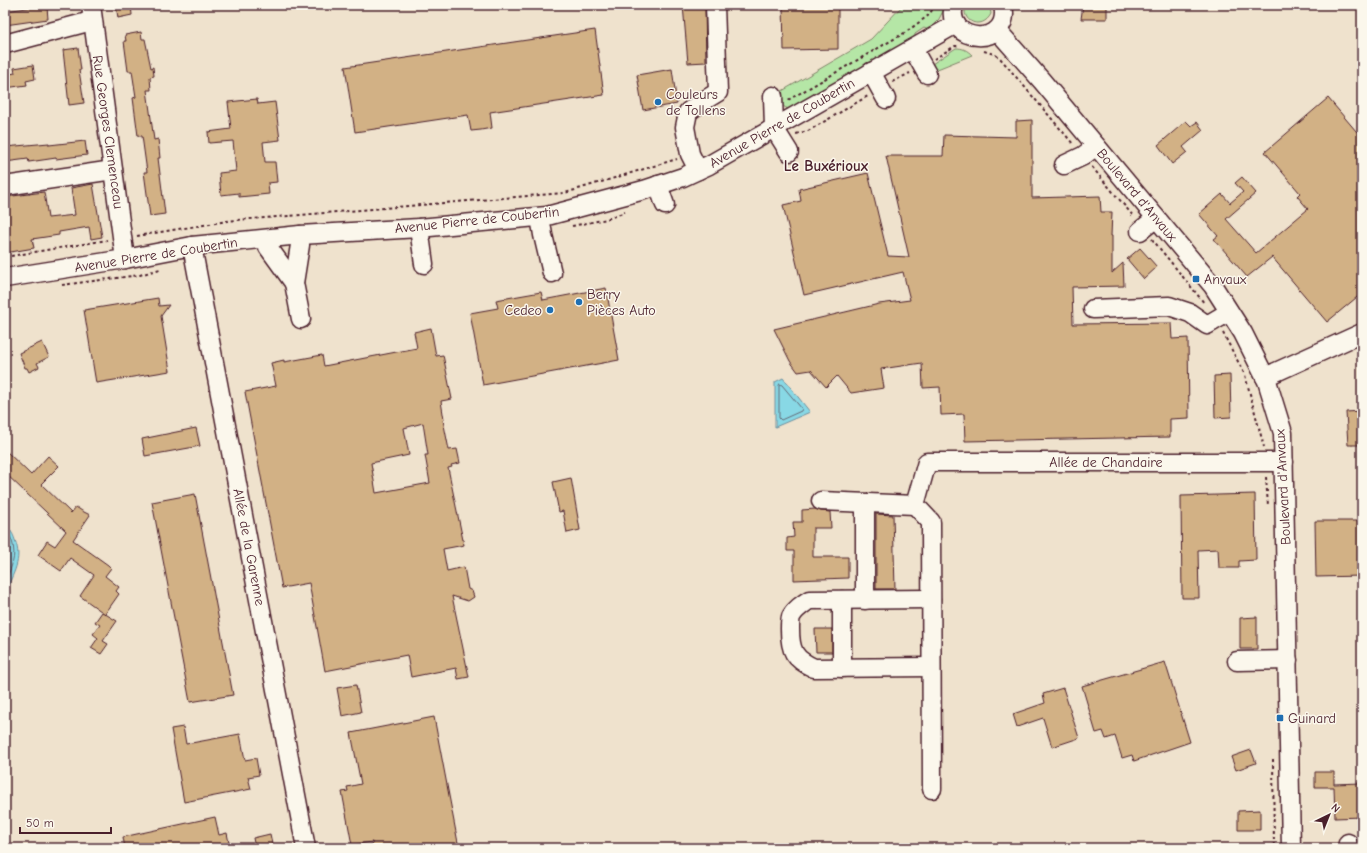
<svg xmlns="http://www.w3.org/2000/svg" width="1367" height="853" viewBox="0 0 1367 853" font-family="'Comic Neue',sans-serif">
  <style>
    .green { fill: #b5e6a6; stroke: #808268 }
    .water { fill: #88d8e5; stroke: #6f8e9b }
    .lines { fill: none; stroke-linecap: round; stroke-linejoin: round }
    .shore { stroke: #636975; stroke-width: 1 }
    .building { fill: #d2b185; stroke: #4a1f2b; fill-rule: evenodd }
    .minor-casing { stroke: #4a1f2b; stroke-width: 21 }
    .path { stroke: #4a1f2b; stroke-width: 2; stroke-dasharray: 3 3; stroke-linecap: butt }
    .minor { stroke: #fbf7ec; stroke-width: 18 }
    .poi-dot { fill: #1f6fb2; stroke: #fbf7ec; stroke-width: 1.5 }
    .labels { text-anchor: middle; dominant-baseline: central; stroke-width: 3; stroke-linejoin: round; paint-order: stroke }
    .poi-label { font-size: 14px; fill: #4a1f2b; stroke: #fbf7ec; text-anchor: start }
    .street-label { font-size: 14px; fill: #4a1f2b; stroke: #fbf7ec }
    .neighbourhood-label { font-size: 15px; font-weight: bold; fill: #4a1f2b; stroke: #fbf7ec }
  </style>
  <rect width="100%" height="100%" fill="#efe2cd"/>
  <filter id="ink" filterUnits="userSpaceOnUse"><feTurbulence type="fractalNoise" baseFrequency=".025" numOctaves="2"/><feDisplacementMap in="SourceGraphic" scale="8" xChannelSelector="R" yChannelSelector="G"/><feConvolveMatrix kernelMatrix="1 2 1 2 8 2 1 2 1" color-interpolation-filters="sRGB"/></filter>
  <g filter="url(#ink)">
    <g class="green">
      <polygon points="903,5 946,5 939,19 928,30 924,28 915,34 915,39 793,110 786,108 783,106 782,91 871,39"/>
      <path d="M966,5H990L991,14C982,31 960,22 966,5Z"/>
      <path d="M956,48C963,48 967,50 972,55L935,70L932,64Z"/>
    </g>
    <g class="water">
      <polygon points="783,378 810,412 775,427 775,382"/>
      <path d="M5,525C11,530 13,534 15,540C23,560 13,574 5,592Z"/>
    </g>
    <g class="lines">
      <g class="shore">
        <polygon points="780,384 782,385 802,409 801,411 781,420 779,418 779,386"/>
        <path d="M5,530C9,533 10,537 12,541C17,557 11,568 5,582"/>
      </g>
    </g>
    <g class="building">
      <polygon points="116,5 131,5 132,15 118,18"/>
      <polygon points="683,5 705,5 706,62 688,63"/>
      <polygon points="783,5 838,5 838,49 784,50"/>
      <polygon points="1083,5 1107,5 1107,19 1081,19"/>
      <polygon points="42,6 42,7 47,7 48,19 5,25 5,11"/>
      <polygon points="595,30 604,95 490,112 492,128 481,130 471,131 468,115 355,132 345,67"/>
      <polygon points="141,32 142,39 145,39 151,68 153,67 154,76 150,77 151,90 147,90 154,140 158,139 160,158 158,158 165,214 150,216 144,172 147,172 142,136 138,136 133,98 136,97 132,71 128,71 124,41 126,41 125,35"/>
      <polygon points="78,48 81,70 79,70 84,103 69,105 63,50"/>
      <polygon points="33,65 35,79 26,81 27,85 5,88 5,75 15,73 14,68"/>
      <polygon points="672,69 677,104 643,110 637,75"/>
      <polygon points="1328,98 1362,138 1362,293 1327,322 1272,257 1247,277 1214,239 1218,236 1199,214 1222,194 1230,203 1243,192 1235,183 1242,177 1256,193 1226,219 1256,253 1308,209 1297,196 1300,193 1265,152"/>
      <polygon points="257,99 258,104 275,102 280,140 263,142 265,162 275,162 277,182 268,183 269,194 239,197 239,193 221,195 219,173 236,171 233,141 209,143 208,132 231,129 228,102"/>
      <polygon points="1032,120 1032,198 1100,196 1101,212 1112,212 1111,236 1112,236 1112,273 1123,263 1124,286 1072,287 1073,324 1171,323 1172,339 1188,338 1189,418 1170,419 1170,437 965,441 964,414 941,415 940,387 923,388 922,363 881,369 884,388 851,393 837,376 826,387 811,370 798,372 790,361 774,329 879,304 910,300 903,272 804,295 783,205 801,201 799,189 868,173 888,256 909,257 886,156 943,156 944,135 1016,137 1016,121"/>
      <polygon points="1186,121 1191,126 1197,122 1203,130 1183,147 1187,152 1172,164 1158,145"/>
      <polygon points="85,141 87,155 56,159 56,158 29,162 28,159 5,162 5,147 49,143 49,145"/>
      <polygon points="93,184 102,237 91,239 89,227 59,232 59,235 32,239 34,248 5,253 5,197 44,192 48,218 75,215 71,188"/>
      <polygon points="1140,248 1157,267 1144,279 1127,259"/>
      <polygon points="606,288 619,360 483,385 470,313 498,308 496,300 541,292 543,300"/>
      <polygon points="158,298 159,306 169,305 161,316 170,371 96,383 84,310"/>
      <path d="M431,328L436,356L443,355L452,399L441,401L444,420H443L449,450L457,449L460,463L451,465L452,467L448,468L464,545L443,549L447,571L464,567L468,589L472,591L474,597L468,601L452,596L469,677L458,679L456,668L411,677L407,655L325,671L309,583L282,588L245,392L276,386L271,363L284,360V362L322,355L324,366L417,348L414,332ZM423,423L428,455H425L430,483L376,493L371,463L409,455L404,428Z"/>
      <polygon points="42,342 49,357 37,363 39,367 29,372 27,368 25,368 19,353"/>
      <polygon points="1230,375 1231,417 1215,418 1214,376"/>
      <polygon points="1362,411 1362,445 1348,445 1346,412"/>
      <polygon points="196,428 200,446 145,456 142,439"/>
      <polygon points="5,450 31,475 48,456 59,466 41,484 71,513 76,507 82,511 90,515 73,540 108,565 111,568 105,576 119,587 116,591 119,594 105,614 80,596 94,575 70,558 61,571 38,555 47,541 55,546 66,531 5,473"/>
      <polygon points="571,478 580,530 567,533 563,511 559,512 553,482"/>
      <polygon points="195,494 233,695 190,702 152,502"/>
      <polygon points="1255,494 1256,560 1239,561 1239,568 1219,568 1218,549 1198,550 1199,598 1182,598 1181,496"/>
      <polygon points="815,509 821,511 830,512 831,528 813,528 813,557 848,557 848,578 794,580 794,551 787,551 787,538 794,537 793,522 802,522 802,510"/>
      <polygon points="876,514 893,515 895,589 876,589"/>
      <polygon points="1315,521 1362,521 1362,576 1316,577"/>
      <polygon points="102,612 117,621 103,641 108,644 101,654 91,648 98,638 93,634 100,625 95,622"/>
      <polygon points="1257,617 1257,649 1240,649 1240,618"/>
      <polygon points="815,629 832,629 832,652 816,652"/>
      <polygon points="1165,662 1190,742 1134,761 1132,755 1122,758 1115,736 1106,739 1103,731 1096,733 1082,686"/>
      <polygon points="356,685 361,712 342,716 337,688"/>
      <polygon points="1063,688 1079,738 1052,747 1043,718 1017,727 1013,714 1045,703 1043,694"/>
      <polygon points="434,717 459,848 373,848 372,842 352,845 342,792 348,791 347,787 361,784 351,733"/>
      <polygon points="183,727 186,744 240,734 245,760 256,758 259,775 248,777 251,789 184,802 171,729"/>
      <polygon points="1251,750 1256,763 1236,770 1231,757"/>
      <polygon points="1315,772 1334,772 1334,784 1362,783 1362,817 1335,818 1334,787 1315,787"/>
      <polygon points="1260,810 1260,830 1238,830 1238,811"/>
      <polygon points="215,817 219,835 227,833 230,848 125,848 123,837"/>
      <polygon points="270,834 273,848 255,848 253,838"/>
    </g>
    <g class="lines">
      <defs>
        <g id="minor">
          <polyline points="91,5 125,259"/>
          <path d="M954,5C943,44 1013,49 1003,5"/>
          <polyline points="997,30 1042,81 1213,286 1243,333 1267,381 1283,433 1291,848"/>
          <polyline points="5,44 84,23 92,19"/>
          <polyline points="913,49 927,74"/>
          <polyline points="871,72 886,99"/>
          <polyline points="773,96 774,128 789,152"/>
          <polyline points="1064,165 1083,156 1096,146"/>
          <polyline points="698,170 690,154 685,127 688,112 700,103 718,92 715,5"/>
          <polyline points="658,185 665,205"/>
          <polyline points="5,186 113,170"/>
          <polyline points="540,217 543,235 552,273"/>
          <polyline points="419,228 424,264"/>
          <polyline points="1140,231 1156,218"/>
          <polyline points="300,235 300,245 294,283 301,319"/>
          <polyline points="192,246 306,848"/>
          <polyline points="268,247 294,283"/>
          <polyline points="5,278 125,259 192,246 300,235 419,228 547,216 644,190 683,177 709,165 956,24"/>
          <polyline points="1093,309 1169,306 1190,313 1207,325 1229,312"/>
          <polyline points="1265,377 1362,333"/>
          <polyline points="821,501 915,505"/>
          <polyline points="865,503 865,600"/>
          <path d="M931,599L809,600C802,605 794,610 791,617C790,620 790,626 790,629C790,651 794,659 814,668L931,667"/>
          <polyline points="1237,661 1288,660"/>
          <polyline points="842,668 842,600"/>
          <polyline points="932,789 931,522 915,505 927,462 1284,462"/>
          <polyline points="1347,848 1348,843"/>
        </g>
      </defs>
      <use href="#minor" class="minor-casing"/>
      <g class="path">
        <polyline points="984,51 994,54 1000,58 1074,145"/>
        <polyline points="934,59 955,46 958,46"/>
        <polyline points="892,82 910,73"/>
        <polyline points="788,100 906,32 929,15 935,5"/>
        <polyline points="796,134 808,131 868,96"/>
        <polyline points="1092,167 1134,217"/>
        <polyline points="572,226 607,219 625,212"/>
        <polyline points="137,236 227,221 565,193 677,159"/>
        <polyline points="1152,239 1205,304"/>
        <polyline points="5,257 107,240"/>
        <polyline points="62,285 140,275 160,269"/>
        <polyline points="1223,333 1245,375 1264,447"/>
        <polyline points="1266,477 1268,506"/>
        <polyline points="1273,759 1274,848"/>
      </g>
      <use href="#minor" class="minor"/>
    </g>
  </g>
  <g class="poi-dot">
    <circle cx="658" cy="102" r="4"/>
    <rect x="1192" y="275" width="8" height="8" rx="2"/>
    <circle cx="579" cy="302" r="4"/>
    <circle cx="550" cy="310" r="4"/>
    <rect x="1276" y="714" width="8" height="8" rx="2"/>
  </g>
  <g class="labels">
    <g class="poi-label">
      <text x="666" y="94">Couleurs<tspan x="666" dy="16">de Tollens</tspan></text>
      <text x="1204" y="279">Anvaux</text>
      <text x="587" y="294">Berry<tspan x="587" dy="16">Pièces Auto</tspan></text>
      <text x="542" y="310" text-anchor="end">Cedeo</text>
      <text x="1288" y="718">Guinard</text>
    </g>
    <g class="street-label">
      <text transform="translate(782 123) rotate(-30)">Avenue Pierre de Coubertin</text>
      <text transform="translate(108 132) rotate(82)">Rue Georges Clemenceau</text>
      <text transform="translate(1137 195) rotate(50)">Boulevard d'Anvaux</text>
      <text transform="translate(477 220) rotate(-6)">Avenue Pierre de Coubertin</text>
      <text transform="translate(156 255) rotate(-9)">Avenue Pierre de Coubertin</text>
      <text x="1106" y="462">Allée de Chandaire</text>
      <text transform="translate(1283 487) rotate(-93)">Boulevard d'Anvaux</text>
      <text transform="translate(249 547) rotate(79)">Allée de la Garenne</text>
    </g>
    <g class="neighbourhood-label">
      <text x="826" y="166">Le Buxérioux</text>
    </g>
  </g>
  <rect width="1367" height="853" fill="none" stroke="#fbf7ec" stroke-width="20"/>
  <rect x="10" y="10" width="1347" height="833" fill="none" stroke="#4a1f2b" stroke-width="1.5" filter="url(#ink)"/>
  <g transform="translate(1329 815) rotate(43)" stroke="#fbf7ec" stroke-width="3" paint-order="stroke">
  <path d="M0-3L7 15L0 10L-7 15Z" fill="#4a1f2b"/>
  <text y="-6" font-size="11" font-weight="bold" text-anchor="middle" fill="#4a1f2b">N</text>
  </g>
  <path d="M20 827v6h91v-6" fill="none" stroke="#4a1f2b" stroke-width="2"/>
  <text x="26" y="827" font-size="12" fill="#4a1f2b" stroke="#fbf7ec" stroke-width="3" paint-order="stroke">50 m</text>
</svg>
